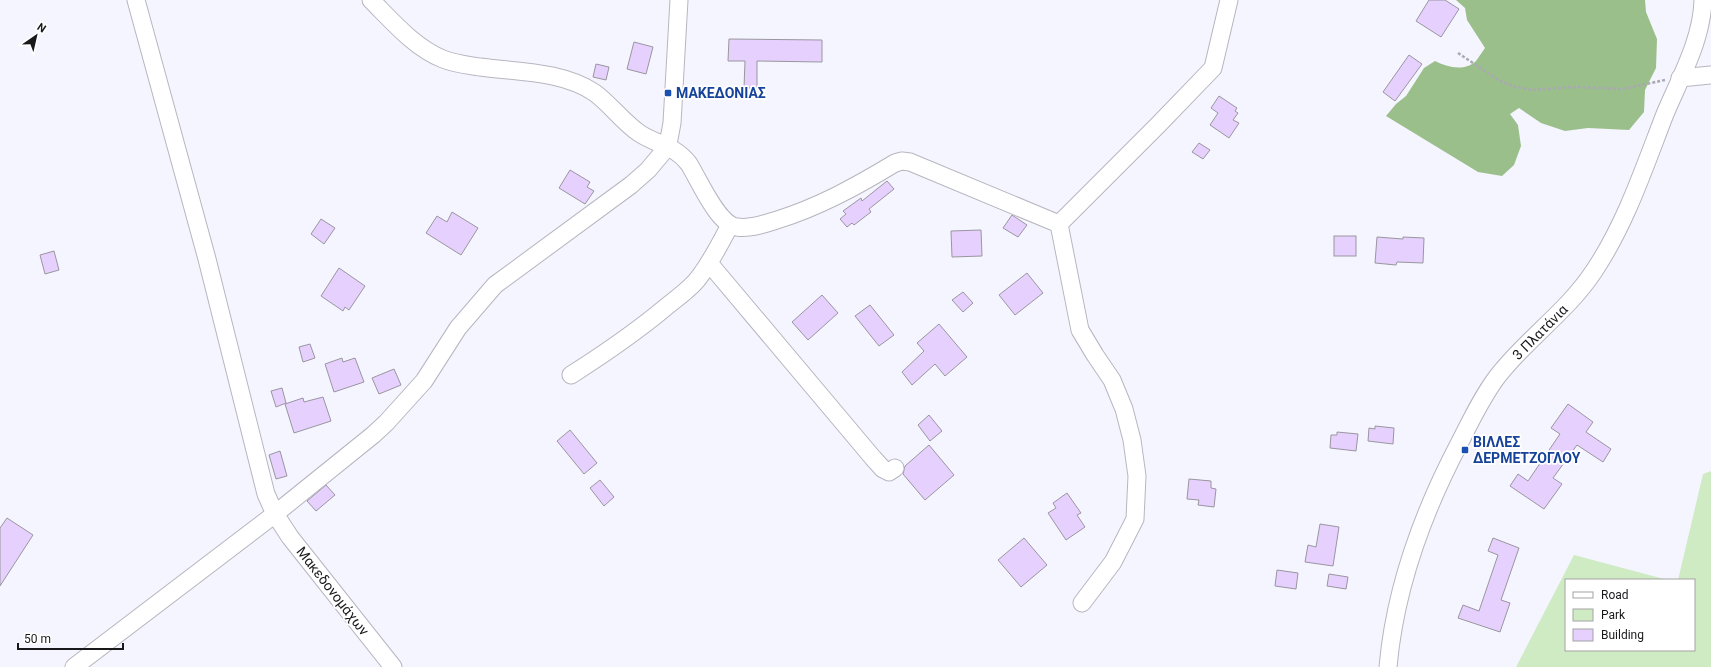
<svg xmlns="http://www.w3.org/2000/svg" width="1711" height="667" viewBox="0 0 1711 667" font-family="Roboto,sans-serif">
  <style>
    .green { fill: #cfebc3 }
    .forest { fill: #9bbf8b }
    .building { fill: #e6d0fd; stroke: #9a969f }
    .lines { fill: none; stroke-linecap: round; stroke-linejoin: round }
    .minor-casing { stroke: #b7b6c0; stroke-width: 19 }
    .path { stroke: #a9a9b1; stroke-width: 2.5; stroke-dasharray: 3 2; stroke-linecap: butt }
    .minor { stroke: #fff; stroke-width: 17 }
    .transit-dot { fill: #1a4fb4; stroke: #fff; stroke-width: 1.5 }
    .labels { text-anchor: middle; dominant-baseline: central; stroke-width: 3.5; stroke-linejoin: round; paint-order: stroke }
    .transit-label { font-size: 14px; font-weight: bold; fill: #164399; stroke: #fff; text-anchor: start }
    .street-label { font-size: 14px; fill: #19191c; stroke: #fff }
  </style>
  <rect width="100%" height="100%" fill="#f5f5ff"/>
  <polygon class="green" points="1711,471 1711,667 1516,667 1574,555 1668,580 1566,580 1566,650 1694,650 1694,580 1678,580 1703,474"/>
  <path class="forest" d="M1456,0H1645L1646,12L1657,39L1656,68L1645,90L1644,112L1629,130L1588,128L1565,131L1541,123L1519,108L1510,114L1518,125L1521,146L1514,165L1502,176L1478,172L1386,116L1396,104L1406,96L1424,68L1435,61C1447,67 1464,72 1476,61C1479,57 1482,52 1485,48L1467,20L1465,8Z"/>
  <g class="building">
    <polygon points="1429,0 1445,0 1459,9 1441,37 1416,21"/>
    <polygon points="729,39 822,40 822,62 757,61 757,88 744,88 745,61 728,61"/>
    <polygon points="634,42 653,47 646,74 627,69"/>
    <polygon points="1409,55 1422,64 1395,101 1383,92"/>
    <polygon points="596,64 609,67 606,80 593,77"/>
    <polygon points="1219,96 1237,108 1235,111 1238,113 1233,120 1239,123 1229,138 1210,125 1218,113 1211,108"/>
    <polygon points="1199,143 1210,150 1203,159 1192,152"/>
    <polygon points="570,170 590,182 587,187 594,191 585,204 559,188"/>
    <polygon points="887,181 894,189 869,209 871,212 854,225 852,223 847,227 840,219 846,214 843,211 861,198 862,201"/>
    <polygon points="452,212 478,228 461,255 426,233 437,216 447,222"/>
    <polygon points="1012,215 1027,225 1018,237 1003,228"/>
    <polygon points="321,219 335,228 324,244 311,234"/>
    <polygon points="981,230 982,256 952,257 951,231"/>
    <rect x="1334" y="236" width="22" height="20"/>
    <polygon points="1377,237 1403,239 1403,237 1424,238 1423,263 1397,262 1396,265 1375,263"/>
    <polygon points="54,251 59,270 45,274 40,255"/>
    <polygon points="339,268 365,286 349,310 345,307 343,311 321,296"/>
    <polygon points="1027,273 1043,293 1015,315 999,295"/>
    <polygon points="963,292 973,303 963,312 952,300"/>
    <polygon points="822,295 838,313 808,340 792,322"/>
    <polygon points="870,305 894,335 879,346 855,316"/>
    <polygon points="939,324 967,357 945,376 935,364 912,385 902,372 924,351 917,343"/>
    <polygon points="310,344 315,358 303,362 299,347"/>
    <polygon points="342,358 343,362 355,358 364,382 334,392 325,364"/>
    <polygon points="394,369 401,385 379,394 372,378"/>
    <polygon points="282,388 286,403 276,407 271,391"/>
    <polygon points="323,397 331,421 294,433 285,404 303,398 304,402"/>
    <polygon points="1568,404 1593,422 1586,432 1611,449 1603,462 1577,445 1553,478 1562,484 1544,509 1510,486 1518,474 1528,481 1560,434 1551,428"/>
    <polygon points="929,415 942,431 930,441 918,425"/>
    <polygon points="1375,426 1394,428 1393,444 1368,441 1369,428 1375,429"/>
    <polygon points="570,430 597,463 584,474 557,441"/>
    <polygon points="1337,432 1358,434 1356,451 1330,448 1331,435 1337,435"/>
    <polygon points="929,445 954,475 925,500 903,474 905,466"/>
    <polygon points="280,451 287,476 276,479 269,455"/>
    <polygon points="1189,479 1211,481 1211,488 1216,489 1214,507 1198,505 1199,500 1187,499"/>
    <polygon points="600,480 614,497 604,506 590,488"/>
    <polygon points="326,485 335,495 316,511 307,501"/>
    <polygon points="1067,493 1081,513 1077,515 1085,527 1066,540 1048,513 1056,508 1053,503"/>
    <polygon points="7,518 33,535 0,586 0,528"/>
    <polygon points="1320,524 1339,527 1333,566 1305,562 1308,545 1316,547"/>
    <polygon points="1024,538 1047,565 1021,587 998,560"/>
    <polygon points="1493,538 1519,548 1501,600 1510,603 1500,632 1458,618 1463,605 1479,611 1498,555 1488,551"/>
    <polygon points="1277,570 1298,573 1296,589 1275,586"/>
    <polygon points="1329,574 1348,577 1346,589 1327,586"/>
  </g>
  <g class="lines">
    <defs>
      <g id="minor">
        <polyline points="136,0 207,259 266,494 275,514 290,537 393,667"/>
        <path d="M371,0C392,21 415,48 443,59C455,64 468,65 480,67C517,72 563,71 595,93C611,105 623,122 639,133C657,145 675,145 689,164C699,180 718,225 737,227C750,229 764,224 777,220C819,207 857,186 895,163L902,161L910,162L1059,224L1080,330L1095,355L1112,380L1124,409L1132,440L1137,476L1135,519L1113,562L1082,603"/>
        <polyline points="1680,78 1711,75"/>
        <polyline points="1059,224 1159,124 1213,68 1229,0"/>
        <polyline points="709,263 873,458 883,469 889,472 895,468"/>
        <path d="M571,375C604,354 636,332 666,307C678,297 692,288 700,276C712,260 721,242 730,225"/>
        <polyline points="74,667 275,514 373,435 386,423 424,381 458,328 495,285 631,185 648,170 664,151 669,139 672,123 679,0"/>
        <path d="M1388,667C1395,588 1423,512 1460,442C1471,420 1482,397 1497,377C1526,339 1567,312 1594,271C1626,223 1644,168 1665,114C1680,78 1702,40 1703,0"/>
      </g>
    </defs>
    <use href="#minor" class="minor-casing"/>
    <polyline class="path" points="1458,53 1500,81 1515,87 1532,90 1574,87 1623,89 1665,80"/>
    <use href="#minor" class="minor"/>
  </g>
  <g class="transit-dot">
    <rect x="664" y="89" width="8" height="8" rx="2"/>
    <rect x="1461" y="446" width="8" height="8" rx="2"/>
  </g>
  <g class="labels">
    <g class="transit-label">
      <text x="676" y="93">ΜΑΚΕΔΟΝΙΑΣ</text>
      <text x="1473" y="442">ΒΙΛΛΕΣ<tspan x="1473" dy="16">ΔΕΡΜΕΤΖΟΓΛΟΥ</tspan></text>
    </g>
    <g class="street-label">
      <text transform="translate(1540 332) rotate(-45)">3 Πλατάνια</text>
      <text transform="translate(333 591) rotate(52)">Μακεδονομάχων</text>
    </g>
  </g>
  <rect x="1565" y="579" width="130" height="72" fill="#ffffff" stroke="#a3a3a4"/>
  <rect x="1573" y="592" width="20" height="6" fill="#ffffff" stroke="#a3a3a4"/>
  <text x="1601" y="599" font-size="12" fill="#19191c">Road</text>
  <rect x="1573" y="609" width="20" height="12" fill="#cfebc3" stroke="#a3a3a4"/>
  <text x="1601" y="619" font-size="12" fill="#19191c">Park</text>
  <rect x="1573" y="629" width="20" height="12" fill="#e6d0fd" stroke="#a3a3a4"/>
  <text x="1601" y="639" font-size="12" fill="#19191c">Building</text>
  <g transform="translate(36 36) rotate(34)" stroke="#ffffff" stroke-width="3" paint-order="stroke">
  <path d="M0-3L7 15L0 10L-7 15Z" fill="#19191c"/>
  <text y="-6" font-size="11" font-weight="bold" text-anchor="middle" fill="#19191c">N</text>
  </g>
  <path d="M18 643v6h105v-6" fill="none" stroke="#19191c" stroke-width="2"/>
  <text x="24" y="643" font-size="12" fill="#19191c" stroke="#ffffff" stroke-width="3" paint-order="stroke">50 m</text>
</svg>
